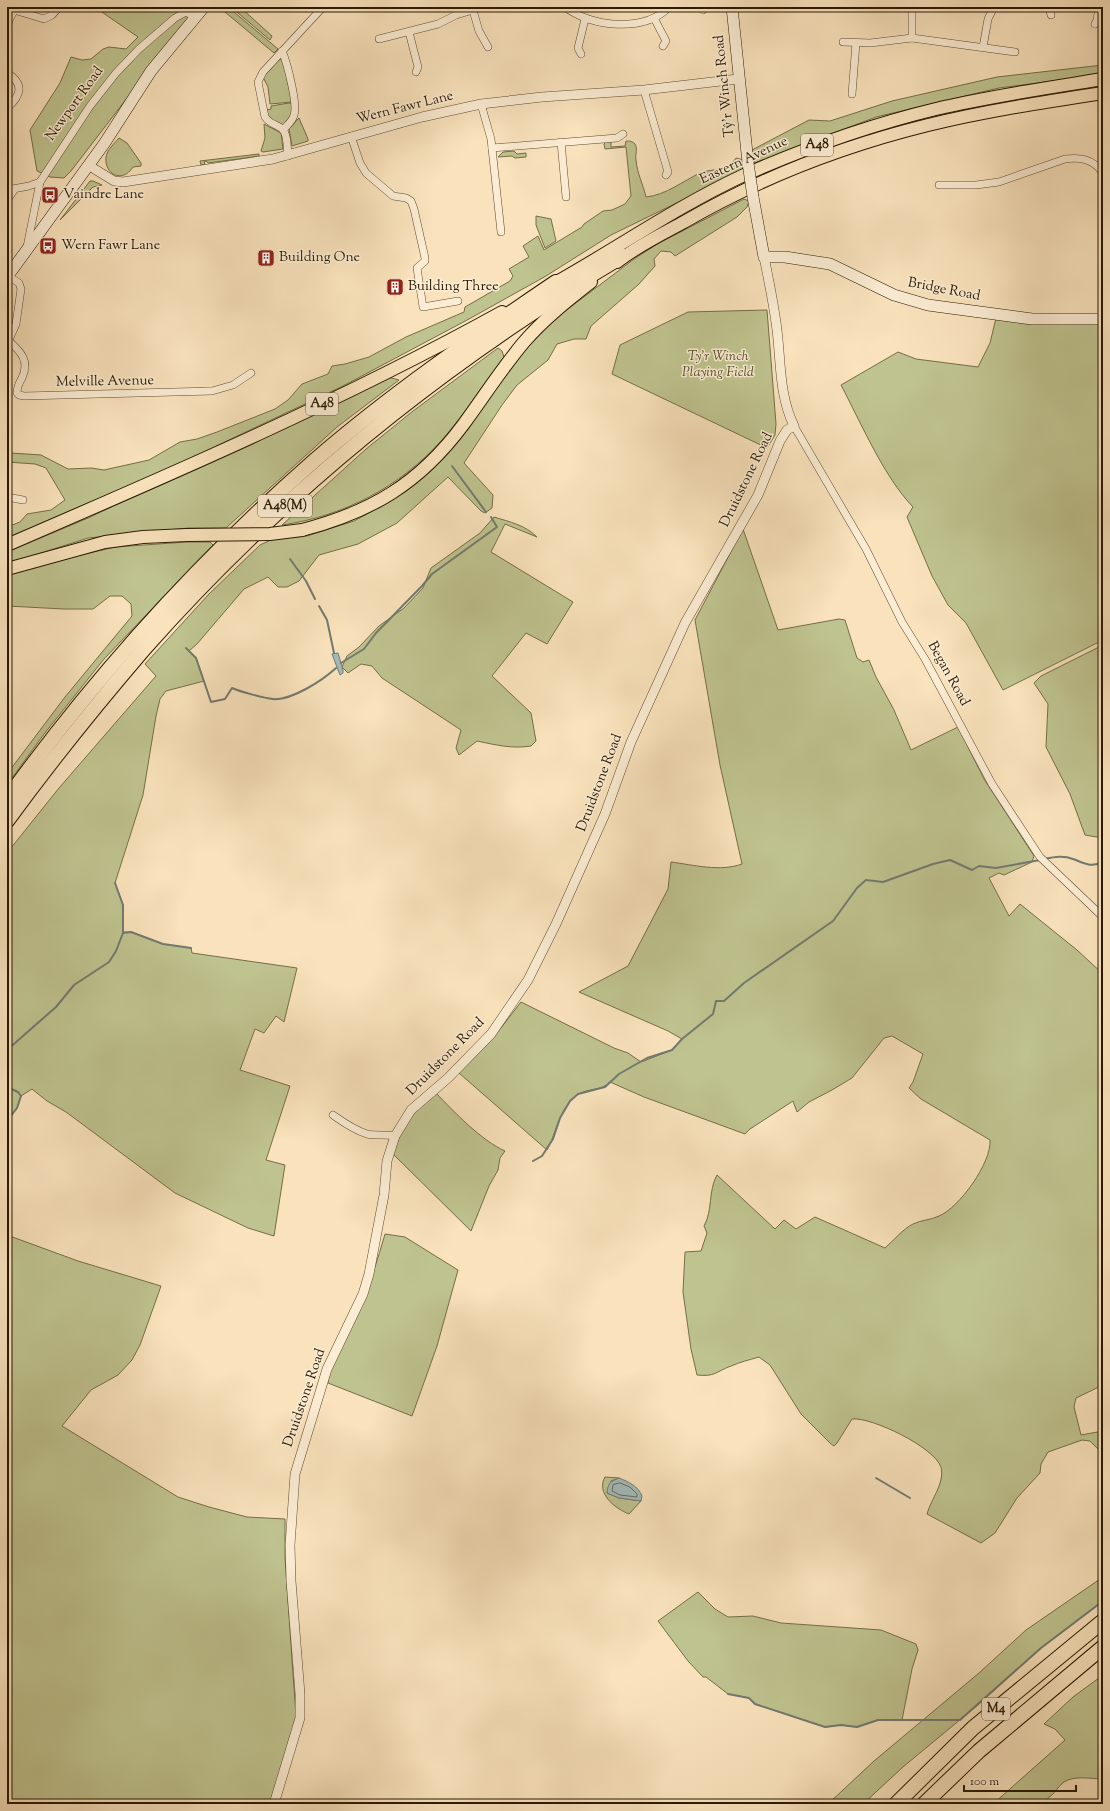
<svg xmlns="http://www.w3.org/2000/svg" width="1110" height="1811" viewBox="0 0 1110 1811" font-family="'Sorts Mill Goudy',serif">
  <style>
    .green { fill: #bfc38f; stroke: #746e48 }
    .water { fill: #a3bbbb; stroke: #727a71 }
    .lines { fill: none; stroke-linecap: round; stroke-linejoin: round }
    .shore { stroke: #666a5e; stroke-width: 1 }
    .stream { stroke: #727a71; stroke-width: 2 }
    .minor-casing { stroke: #5d4b30; stroke-width: 8 }
    .tertiary-casing { stroke: #5d4b30; stroke-width: 10 }
    .secondary-casing { stroke: #291902; stroke-width: 12 }
    .trunk-casing { stroke: #291902; stroke-width: 14 }
    .motorway-casing { stroke: #291902; stroke-width: 16 }
    .minor { stroke: #fbecd3; stroke-width: 7 }
    .tertiary { stroke: #fbecd3; stroke-width: 9 }
    .secondary { stroke: #fbecd3; stroke-width: 11 }
    .trunk { stroke: #f9e2bc; stroke-width: 12 }
    .motorway { stroke: #f9e2bc; stroke-width: 14 }
    .secondary-bridge-casing { stroke: #291902; stroke-width: 12; stroke-linecap: butt }
    .trunk-bridge-casing { stroke: #291902; stroke-width: 14; stroke-linecap: butt }
    .secondary-bridge { stroke: #fbecd3; stroke-width: 11 }
    .trunk-bridge { stroke: #f9e2bc; stroke-width: 12 }
    .labels { text-anchor: middle; dominant-baseline: central; stroke-width: 3; stroke-linejoin: round; paint-order: stroke }
    .shield { fill: #fbecd3; stroke: #685841; stroke-width: 1 }
    .shield-label { font-size: 13px; font-weight: bold; fill: #291902 }
    .street-label { font-size: 14px; fill: #291902; stroke: #fbecd3 }
    .poi-label { font-size: 14px; fill: #291902; stroke: #fbecd3; text-anchor: start }
    .park-label { font-size: 14px; font-style: italic; fill: #564c2c; stroke: #fbecd3 }
  </style>
  <rect width="100%" height="100%" fill="#f9e2bc"/>
  <filter id="stains"><feTurbulence type="fractalNoise" baseFrequency=".005" numOctaves="4"/><feColorMatrix values="0 0 0 0 .2 0 0 0 0 .09 0 0 0 0 .02 0 0 0 .5 -.17"/></filter>
  <radialGradient id="worn" r=".72"><stop offset=".6" stop-color="#630" stop-opacity="0"/><stop offset="1" stop-color="#630" stop-opacity=".3"/></radialGradient>
  <g class="green">
    <polygon points="103,7 197,7 71,171 64,178 50,177 37,171 30,130 60,83 71,57 82,60 91,59 103,49 109,47 126,49 138,37 99,10"/>
    <polygon points="219,7 228,7 278,49 274,53"/>
    <polygon points="231,7 240,7 272,36 270,40"/>
    <polygon points="281,59 283,60 292,102 270,104 268,87 263,77 278,60"/>
    <polygon points="1103,65 1103,73 1068,79 999,88 876,117 755,163 752,150 809,120 830,121 892,101 997,77"/>
    <polygon points="289,103 291,103 294,109 288,122 282,125 268,119 266,110 271,109 271,106"/>
    <polygon points="299,118 308,139 308,141 292,146 289,129"/>
    <polygon points="264,124 281,133 283,149 263,152 261,151 265,138"/>
    <path d="M119,138L127,143L141,163V166L133,167C122,184 104,174 106,157C107,150 114,144 119,138Z"/>
    <path d="M626,141C630,141 632,141 635,144C638,149 635,154 636,160C637,173 643,184 646,197C666,195 683,181 700,173C713,168 727,172 736,158L744,160L745,167L736,174L611,235L546,276L469,319L343,386L174,466L7,538V527L20,522L27,514L51,510L65,500L46,468L35,464L7,462V457L11,453L41,455L68,469L91,468L104,470L149,460L180,442L197,439L217,432L275,409L288,400L302,384L328,374L332,366L345,364L369,357L406,337L464,312L465,307L510,281L513,276L509,269L529,257L523,246L538,236L544,250L582,227L584,224L603,211L612,210L625,204L631,196L626,147L605,149L604,144L606,142H611V147L625,146Z"/>
    <polygon points="514,151 517,154 526,153 526,157 515,158 512,156 498,157 503,152"/>
    <polygon points="259,154 259,156 208,163 206,161 204,162 205,164 201,165 200,161"/>
    <polygon points="90,181 93,181 102,185 93,187 60,220"/>
    <polygon points="744,199 749,201 747,207 737,217 675,256 671,252 661,251 654,259 655,266 639,284 591,326 586,339 574,339 557,344 548,360 517,385 502,405 464,463 493,495 492,508 485,513 481,511 448,477 397,523 358,544 319,555 299,581 287,587 278,587 268,577 244,589 197,644 189,651 196,658 204,681 166,691 160,699 156,716 143,795 115,883 123,905 123,932 131,932 163,944 191,948 192,953 297,968 284,1022 276,1016 264,1033 255,1029 240,1070 290,1086 266,1160 285,1165 274,1236 248,1228 175,1193 66,1112 47,1101 32,1089 21,1096 17,1108 7,1121 7,853 59,788 156,676 145,664 209,594 260,545 273,539 307,536 354,521 391,501 427,474 453,446 532,341 560,315 634,259 659,243"/>
    <polygon points="536,216 551,219 556,241 545,248 536,225"/>
    <polygon points="767,310 776,424 775,435 767,448 612,374 620,345 688,312"/>
    <path d="M996,318L1055,324L1103,322V640L1003,690L966,623L948,605L932,576L907,517L913,507C884,477 861,423 841,385L898,352L916,359L978,367L990,343Z"/>
    <path d="M498,348L502,351L504,357C483,384 465,414 442,440C400,487 344,516 282,525L366,449L413,411Z"/>
    <polygon points="388,377 399,380 337,427 226,528 188,528 88,538 7,564 7,552 88,518"/>
    <path d="M494,517C510,522 525,525 537,537L505,524L491,552L573,602L547,644L526,633L492,676L531,713L536,741L531,746C512,749 496,745 477,741L459,755L456,748L461,730L382,678L372,666L361,664L348,673L342,667L347,656L359,647L379,626L404,608L423,588L431,568L480,533Z"/>
    <path d="M743,529L778,630L839,619L845,620L857,658L863,662L869,660L876,677L894,710L911,750L958,727L984,779L1034,856L1032,862L1004,875L999,873L989,878L1009,916L1020,904L1077,950L1103,974V1385L1076,1398L1074,1407L1081,1435L1103,1431V1457L1100,1451L1090,1441L1082,1440L1048,1452L1041,1464L1040,1473L1017,1498L995,1533L981,1543L927,1514C931,1499 945,1483 941,1467C934,1447 872,1417 852,1419L837,1443L834,1446L831,1444L801,1414L770,1365L759,1357C749,1360 740,1362 731,1366C715,1372 715,1377 697,1375L691,1349L683,1292L685,1252L701,1251L707,1233L704,1226C713,1210 708,1191 717,1175L775,1229L784,1220L796,1229L815,1217L885,1248C893,1241 903,1229 913,1224C921,1220 931,1220 939,1216C959,1208 992,1162 990,1140L921,1099L909,1088L913,1082L923,1054L892,1036L884,1038L852,1078L832,1090L809,1102L797,1112L793,1101L750,1129L745,1134L644,1097L610,1082C601,1091 589,1088 579,1094C561,1103 556,1134 547,1150L459,1073L497,1033L521,1002L614,1048L628,1053L641,1062L672,1050L682,1039L668,1031L579,992L628,966L668,889L671,862C694,865 720,872 742,864L720,765L695,620Z"/>
    <polygon points="187,542 210,542 213,545 104,659 44,734 7,785 7,774 65,697 132,616 131,604 122,596 110,596 93,609 64,609 7,606 7,575 55,561 115,547"/>
    <polygon points="1103,645 1103,838 1085,835 1070,794 1046,747 1048,704 1034,683 1041,676"/>
    <path d="M436,1093C453,1111 482,1141 505,1151L500,1158L498,1170L489,1186L471,1231L393,1154C403,1123 411,1114 436,1093Z"/>
    <path d="M385,1234L405,1237L458,1270L437,1346L412,1416L328,1383C330,1357 349,1331 360,1307C370,1283 378,1259 385,1234Z"/>
    <polygon points="7,1235 78,1261 161,1286 140,1345 132,1360 118,1375 91,1390 62,1426 178,1497 209,1507 247,1517 285,1519 285,1558 296,1717 270,1804 7,1804"/>
    <path d="M605,1477L619,1478L611,1481L607,1493L619,1498L641,1501L629,1514C614,1508 596,1493 605,1477Z"/>
    <polygon points="1103,1577 1103,1601 1041,1648 979,1704 903,1767 863,1804 828,1804 874,1761 979,1673 1026,1630"/>
    <polygon points="698,1592 715,1609 728,1617 753,1616 781,1623 881,1630 916,1644 918,1650 912,1669 902,1720 878,1720 857,1727 841,1725 825,1727 755,1704 749,1698 728,1694 706,1677 703,1677 688,1661 658,1621"/>
    <path d="M1103,1675V1779C1091,1779 1075,1775 1064,1782C1058,1786 1055,1794 1048,1798L1046,1804H993L1065,1740L1055,1729L1044,1724L1073,1697Z"/>
  </g>
  <g class="water">
    <polygon points="338,653 343,670 343,673 340,675 332,654"/>
    <path d="M619,1478C629,1482 638,1486 642,1496L641,1501L619,1498L607,1493C608,1483 610,1482 619,1478Z"/>
  </g>
  <g class="lines">
    <polygon class="shore" points="620,1483 630,1487 637,1494 637,1497 620,1495 612,1491 613,1485"/>
    <g class="stream">
      <polyline points="452,466 486,512"/>
      <polyline points="290,559 306,581 315,599"/>
      <polyline points="319,606 327,620 334,653"/>
      <path d="M186,648L196,658L211,702L225,699L232,688C241,692 264,698 273,699C291,701 323,680 336,668"/>
      <polyline points="341,663 364,649 376,633 422,586 432,574 497,527 491,517"/>
      <path d="M1044,859C1054,857 1063,855 1073,859C1084,863 1091,868 1103,862"/>
      <polyline points="123,933 131,932 163,944 191,948"/>
      <polyline points="7,1050 56,1007 74,985 109,962 116,951 123,933 123,905 115,883"/>
      <polyline points="7,1087 18,1092 21,1096 17,1108 7,1121"/>
      <polyline points="533,1161 542,1156 553,1139 560,1118 570,1101 578,1094 605,1087 619,1074 647,1058 672,1050 682,1039 713,1014 716,1001 724,1001 744,983 833,921 857,888 866,880 883,882 933,864 950,860 972,870 979,866 996,868 1040,860"/>
      <polyline points="876,1478 910,1498"/>
      <polyline points="728,1694 749,1698 755,1704 825,1727 841,1725 857,1727 878,1720 960,1720 1041,1648 1103,1601"/>
    </g>
    <defs>
      <g id="minor">
        <polyline points="472,7 479,31 488,47"/>
        <path d="M565,7C591,27 644,33 669,7"/>
        <polyline points="697,7 703,10"/>
        <polyline points="1049,7 1051,15"/>
        <polyline points="14,10 44,19 52,15 59,7"/>
        <polyline points="654,18 666,41 663,46"/>
        <polyline points="7,24 16,7"/>
        <polyline points="1095,24 1097,20 1099,7"/>
        <polyline points="409,32 418,67 416,72"/>
        <polyline points="912,38 912,7"/>
        <polyline points="379,39 438,24 456,15 473,10"/>
        <polyline points="843,42 870,43 912,38 1015,52"/>
        <polyline points="983,47 988,19 994,7"/>
        <path d="M282,51C287,62 298,105 294,115C293,121 287,125 283,130"/>
        <polyline points="581,54 578,48 585,19"/>
        <path d="M7,73C25,84 21,96 7,108"/>
        <polyline points="644,90 668,172 666,175"/>
        <polyline points="852,94 856,43"/>
        <polyline points="481,104 491,139 501,232"/>
        <polyline points="351,136 360,163 366,173 393,196 406,198 411,201 414,209 425,258 425,261 417,268 423,307 458,301"/>
        <polyline points="561,142 566,197"/>
        <polyline points="492,148 617,138 623,134"/>
        <path d="M288,156C287,148 288,132 281,128C275,124 270,124 265,117L258,82L263,72L323,7"/>
        <path d="M939,185H976L999,182L1065,159C1081,157 1093,159 1103,173"/>
        <polyline points="7,190 29,186 40,182"/>
        <polyline points="7,200 15,189"/>
        <polyline points="27,247 40,182 90,106 116,73 139,49 175,18 186,12 196,18"/>
        <path d="M9,341C21,352 30,361 22,378C19,383 17,387 17,393L19,395L24,396L212,391L233,385L251,373"/>
        <polyline points="7,344 16,324 21,289 19,283 8,276"/>
        <polyline points="794,426 866,549 902,622 925,659 992,784 1040,857 1103,917"/>
        <polyline points="7,497 23,500"/>
        <path d="M333,1115C343,1122 354,1130 367,1134C375,1136 386,1134 395,1136"/>
      </g>
      <g id="tertiary">
        <polyline points="88,165 114,181 123,182 273,159 422,117 481,104 542,97 644,90 738,79"/>
        <path d="M274,1804L300,1718V1694L291,1581L290,1545L295,1474L327,1369L363,1294L369,1274L384,1195L387,1161L395,1136L411,1110L448,1078L491,1034L528,980L556,924L605,814L631,742L685,623L758,495L780,441L787,430L794,426C779,395 781,362 777,330C774,305 769,281 764,257"/>
      </g>
      <g id="secondary">
        <polyline points="732,7 748,163"/>
        <polyline points="753,197 764,257 785,257 830,264 894,295 928,305 1032,319 1103,319"/>
        <polyline points="7,277 104,144 151,71 204,7"/>
      </g>
      <g id="trunk">
        <path d="M617,262C637,246 662,234 684,222C760,178 843,146 928,125C985,111 1044,102 1103,93"/>
        <path d="M548,287C613,251 674,208 742,176C805,148 870,125 936,109C991,96 1047,88 1103,79"/>
        <path d="M302,530C371,512 419,484 463,425C483,398 502,368 524,342C544,319 568,300 591,282"/>
        <path d="M7,545C174,473 343,400 502,312"/>
        <polyline points="7,569 105,542 143,537 187,535"/>
      </g>
      <g id="motorway">
        <path d="M7,799C96,676 200,561 314,461C390,395 473,338 556,282"/>
        <path d="M7,821C50,762 96,705 144,649C281,494 445,362 623,256"/>
        <polyline points="896,1804 973,1728 1103,1621"/>
        <polyline points="924,1804 979,1751 1103,1647"/>
      </g>
    </defs>
    <use href="#minor" class="minor-casing"/>
    <use href="#tertiary" class="tertiary-casing"/>
    <use href="#secondary" class="secondary-casing"/>
    <use href="#trunk" class="trunk-casing"/>
    <use href="#motorway" class="motorway-casing"/>
    <use href="#minor" class="minor"/>
    <use href="#tertiary" class="tertiary"/>
    <use href="#secondary" class="secondary"/>
    <use href="#trunk" class="trunk"/>
    <use href="#motorway" class="motorway"/>
    <defs>
      <polyline id="secondary-bridge" points="748,163 753,197"/>
      <polyline id="trunk-bridge" points="187,535 270,534 302,530"/>
    </defs>
    <use href="#secondary-bridge" class="secondary-bridge-casing"/>
    <use href="#trunk-bridge" class="trunk-bridge-casing"/>
    <use href="#secondary-bridge" class="secondary-bridge"/>
    <use href="#trunk-bridge" class="trunk-bridge"/>
  </g>
  <defs>
    <symbol id="bus-square" viewBox="-11 -11 22 22"><rect x="-9" y="-9" width="18" height="18" rx="4" fill="#8f2418" stroke="#fbecd3"/><path d="M-5-6H5V4H4V6H2V4H-2V6H-4V4H-5ZM-3.5-4V0h7V-4ZM-3.5 1.2v1.5H-2V1.2ZM2 1.2v1.5H3.5V1.2Z" fill="#fff"/></symbol>
    <symbol id="building-square" viewBox="-11 -11 22 22"><rect x="-9" y="-9" width="18" height="18" rx="4" fill="#8f2418" stroke="#fbecd3"/><path d="M-4-6H4V6H1V3H-1V6H-4ZM-2.5-4.3h1.7v1.8h-1.7ZM.8-4.3h1.7v1.8H.8ZM-2.5-1h1.7V.8h-1.7ZM.8-1h1.7V.8H.8Z" fill="#fff"/></symbol>
  </defs>
  <g fill-rule="evenodd">
    <use href="#bus-square" x="40" y="185" width="20" height="20"/>
    <use href="#bus-square" x="38" y="236" width="20" height="20"/>
    <use href="#building-square" x="256" y="248" width="20" height="20"/>
    <use href="#building-square" x="385" y="277" width="20" height="20"/>
  </g>
  <g class="labels">
    <g class="shield">
      <rect x="801" y="134" width="32" height="22" rx="3"/>
      <rect x="306" y="393" width="32" height="22" rx="3"/>
      <rect x="258" y="495" width="54" height="22" rx="3"/>
      <rect x="982" y="1698" width="28" height="22" rx="3"/>
    </g>
    <g class="shield-label">
      <text x="817" y="145">A48</text>
      <text x="322" y="404">A48</text>
      <text x="285" y="506">A48(M)</text>
      <text x="996" y="1709">M4</text>
    </g>
    <g class="street-label">
      <text transform="translate(725 86) rotate(-96)">Tŷ'r Winch Road</text>
      <text transform="translate(75 104) rotate(-54)">Newport Road</text>
      <text transform="translate(405 108) rotate(-14)">Wern Fawr Lane</text>
      <text transform="translate(744 161) rotate(-25)">Eastern Avenue</text>
      <text transform="translate(944 290) rotate(11)">Bridge Road</text>
      <text transform="translate(105 382) rotate(-1)">Melville Avenue</text>
      <text transform="translate(747 480) rotate(-64)">Druidstone Road</text>
      <text transform="translate(948 674) rotate(61)">Began Road</text>
      <text transform="translate(600 783) rotate(-69)">Druidstone Road</text>
      <text transform="translate(446 1057) rotate(-45)">Druidstone Road</text>
      <text transform="translate(305 1398) rotate(-71)">Druidstone Road</text>
    </g>
    <g class="poi-label">
      <text x="63" y="195">Vaindre Lane</text>
      <text x="61" y="246">Wern Fawr Lane</text>
      <text x="279" y="258">Building One</text>
      <text x="408" y="287">Building Three</text>
    </g>
    <g class="park-label">
      <text x="718" y="357">Ty'r Winch<tspan x="718" dy="16">Playing Field</tspan></text>
    </g>
  </g>
  <rect width="1110" height="1811" fill="none" stroke="#f9e2bc" stroke-width="24"/>
  <rect x="8" y="8" width="1094" height="1795" fill="none" stroke="#291902" stroke-width="2"/>
  <rect x="12" y="12" width="1086" height="1787" fill="none" stroke="#291902"/>
  <path d="M964 1785v6h112v-6" fill="none" stroke="#291902" stroke-width="2"/>
  <text x="970" y="1785" font-size="12" fill="#291902" stroke="#fbecd3" stroke-width="3" paint-order="stroke">100 m</text>
  <rect width="100%" height="100%" filter="url(#stains)"/>
  <rect width="100%" height="100%" fill="url(#worn)"/>
</svg>
